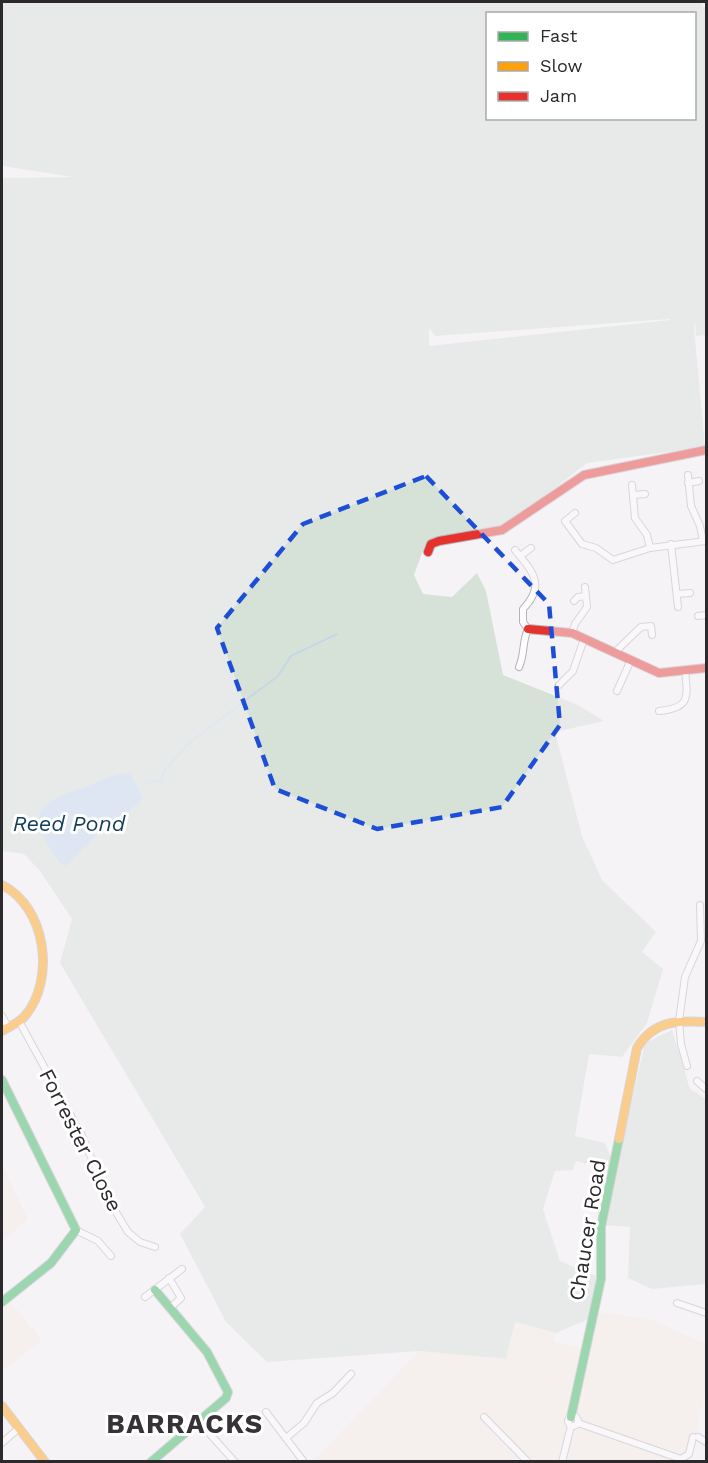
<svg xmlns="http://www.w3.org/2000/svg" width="708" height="1463" viewBox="0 0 708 1463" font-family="'Work Sans',sans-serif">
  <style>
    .commercial { fill: #f3eee3 }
    .green { fill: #d6e1d8; fill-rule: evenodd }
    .water { fill: #bfd7ec }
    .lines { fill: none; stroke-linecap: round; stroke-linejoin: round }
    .stream { stroke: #bfd7ec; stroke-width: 1.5 }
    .street-casing { stroke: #b6b3b7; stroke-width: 8 }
    .fast-casing { stroke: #b6b3b7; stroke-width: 10 }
    .slow-casing { stroke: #b6b3b7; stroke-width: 10 }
    .jam-casing { stroke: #b6b3b7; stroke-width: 10 }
    .street { stroke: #fefdfe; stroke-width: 6 }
    .fast { stroke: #30b455; stroke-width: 8 }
    .slow { stroke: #ff9f0a; stroke-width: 8 }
    .jam { stroke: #e5322d; stroke-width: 8 }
    .marked { fill: none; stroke: #1d4ed8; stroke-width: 4.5; stroke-dasharray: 12 8; stroke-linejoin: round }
    .labels { text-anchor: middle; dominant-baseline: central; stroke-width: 6; stroke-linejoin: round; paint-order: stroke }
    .street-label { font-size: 21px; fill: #2b292c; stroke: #fff }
    .water-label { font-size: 22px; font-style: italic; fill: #133e5b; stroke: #fff }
    .district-label { font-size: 27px; font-weight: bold; letter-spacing: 1.5px; fill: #363238; stroke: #fff }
  </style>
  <rect width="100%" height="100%" fill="#f6f3f7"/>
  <g class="commercial">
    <polygon points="2,1163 28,1220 2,1241"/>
    <polygon points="9,1300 42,1340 2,1371 2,1306"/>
    <polygon points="599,1312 651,1319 706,1344 706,1389 689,1461 312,1462 419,1351 506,1359 514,1322 556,1333 554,1342 588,1349"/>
  </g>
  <g class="green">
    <path d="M2,2H700L706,10V335L696,336L695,321L694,327L705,447L587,463L526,511L498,529L425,545L414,575L423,594L452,597L477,573L486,591L503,675L578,705L604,721L555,732L582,836L602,880L656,932L642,952L663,969L647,1023L622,1057L589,1054L575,1136L605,1143L612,1160L608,1169L576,1161L573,1170L555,1171L543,1209L560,1261L598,1277L587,1320L556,1333L515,1322L506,1359L419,1351L267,1362L226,1322L180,1234L205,1207L60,963L72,919L40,871L24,854L2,851V178L73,177L2,166ZM488,14H694V118H488ZM670,319V320L429,346V328L435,336ZM131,773L143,798L139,804L106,826L63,867L55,799Z"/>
    <polygon points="672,1030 690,1089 706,1099 706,1284 652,1289 628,1278 630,1227 603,1225 645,1043"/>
  </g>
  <path class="water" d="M131,773L143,798L139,804L106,826L64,867C54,855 31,826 42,809C51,797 70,793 83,788C100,781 113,774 131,773Z"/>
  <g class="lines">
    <polyline class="stream" points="146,783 162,780 164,771 190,742 278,676 291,656 337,634"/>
    <defs>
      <g id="street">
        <polyline points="688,475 691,506 700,526 703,541"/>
        <polyline points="688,483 699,481"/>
        <polyline points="632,485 635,518 647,535 650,548"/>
        <polyline points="633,495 645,494"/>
        <polyline points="575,513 565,521 582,544 596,548 613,560 650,548 706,541"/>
        <polyline points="671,544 678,607"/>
        <path d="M515,550C533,572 546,585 523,609V622L528,629C522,641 525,654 519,667"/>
        <polyline points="520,556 531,548"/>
        <polyline points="677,594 690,593"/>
        <polyline points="574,601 578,597 586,596"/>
        <polyline points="698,616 706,615"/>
        <polyline points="572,633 575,624 587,607 585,587"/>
        <polyline points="614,653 641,627 651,626 652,635"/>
        <polyline points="559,685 573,671 584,639"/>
        <polyline points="617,691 630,662"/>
        <path d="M659,711C690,708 688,698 685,671"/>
        <polyline points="2,1016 8,1027"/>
        <polyline points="19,1021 82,1136 111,1204 128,1232 140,1242 155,1247"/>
        <polyline points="687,1066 681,1044 679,1021 685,977 701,941 700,905"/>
        <polyline points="697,1081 706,1089"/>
        <polyline points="76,1230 98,1241 111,1256"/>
        <polyline points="169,1278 181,1298 170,1308"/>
        <polyline points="145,1297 182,1269"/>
        <polyline points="677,1303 706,1313"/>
        <polyline points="266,1412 304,1462"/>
        <circle cx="573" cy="1421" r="5"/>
        <polyline points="484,1417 528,1462"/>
        <polyline points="199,1422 235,1462"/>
        <polyline points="578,1423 681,1459 689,1454 693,1437"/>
        <polyline points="698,1437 706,1442"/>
        <polyline points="286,1438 304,1423 317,1403 333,1393 351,1374"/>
        <polyline points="2,1443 19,1428"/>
        <polyline points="562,1462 571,1426"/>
      </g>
      <g id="fast">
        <polyline points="2,1080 76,1230 51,1263 2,1302"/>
        <polyline points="571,1417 601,1279 601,1227 619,1139"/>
        <polyline points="151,1462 226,1398 228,1392 207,1352 155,1290"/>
      </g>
      <g id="slow">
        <path d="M2,885C46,907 56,979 25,1016C19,1023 10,1026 2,1031"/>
        <path d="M619,1139L637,1048C653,1021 677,1020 706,1022"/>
        <polyline points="2,1406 45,1462"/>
      </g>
      <g id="jam">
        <polyline points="428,552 431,544 439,541 502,530 584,475 706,450"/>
        <polyline points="528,629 572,633 659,673 706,668"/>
      </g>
    </defs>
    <use href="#street" class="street-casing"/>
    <use href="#fast" class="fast-casing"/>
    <use href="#slow" class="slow-casing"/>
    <use href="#jam" class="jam-casing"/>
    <use href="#street" class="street"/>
    <use href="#fast" class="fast"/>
    <use href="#slow" class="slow"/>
    <use href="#jam" class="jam"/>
  </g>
  <path d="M0 0H708V1463H0ZM426,476L549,604L560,725L502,807L377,829L275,789L217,628L303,524Z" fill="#f6f3f7" fill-opacity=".55" fill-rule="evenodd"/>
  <path class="marked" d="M426,476L549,604L560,725L502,807L377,829L275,789L217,628L303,524Z"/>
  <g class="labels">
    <g class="street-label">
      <text transform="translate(81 1140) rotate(63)">Forrester Close</text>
      <text transform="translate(587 1230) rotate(-81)">Chaucer Road</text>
    </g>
    <g class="water-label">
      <text x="69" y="823">Reed Pond</text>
    </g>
    <g class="district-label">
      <text x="185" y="1424">BARRACKS</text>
    </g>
  </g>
  <rect width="708" height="1463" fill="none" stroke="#2b292c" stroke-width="6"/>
  <rect x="486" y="12" width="210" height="108" fill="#ffffff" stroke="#aaa9ab" stroke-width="1.5"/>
  <rect x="498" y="32" width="30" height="9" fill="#30b455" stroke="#aaa9ab" stroke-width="1.5"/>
  <text x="540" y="42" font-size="18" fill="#2b292c">Fast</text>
  <rect x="498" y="62" width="30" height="9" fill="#ff9f0a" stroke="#aaa9ab" stroke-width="1.5"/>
  <text x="540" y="72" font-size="18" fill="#2b292c">Slow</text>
  <rect x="498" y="92" width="30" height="9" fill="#e5322d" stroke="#aaa9ab" stroke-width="1.5"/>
  <text x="540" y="102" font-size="18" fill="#2b292c">Jam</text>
</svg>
